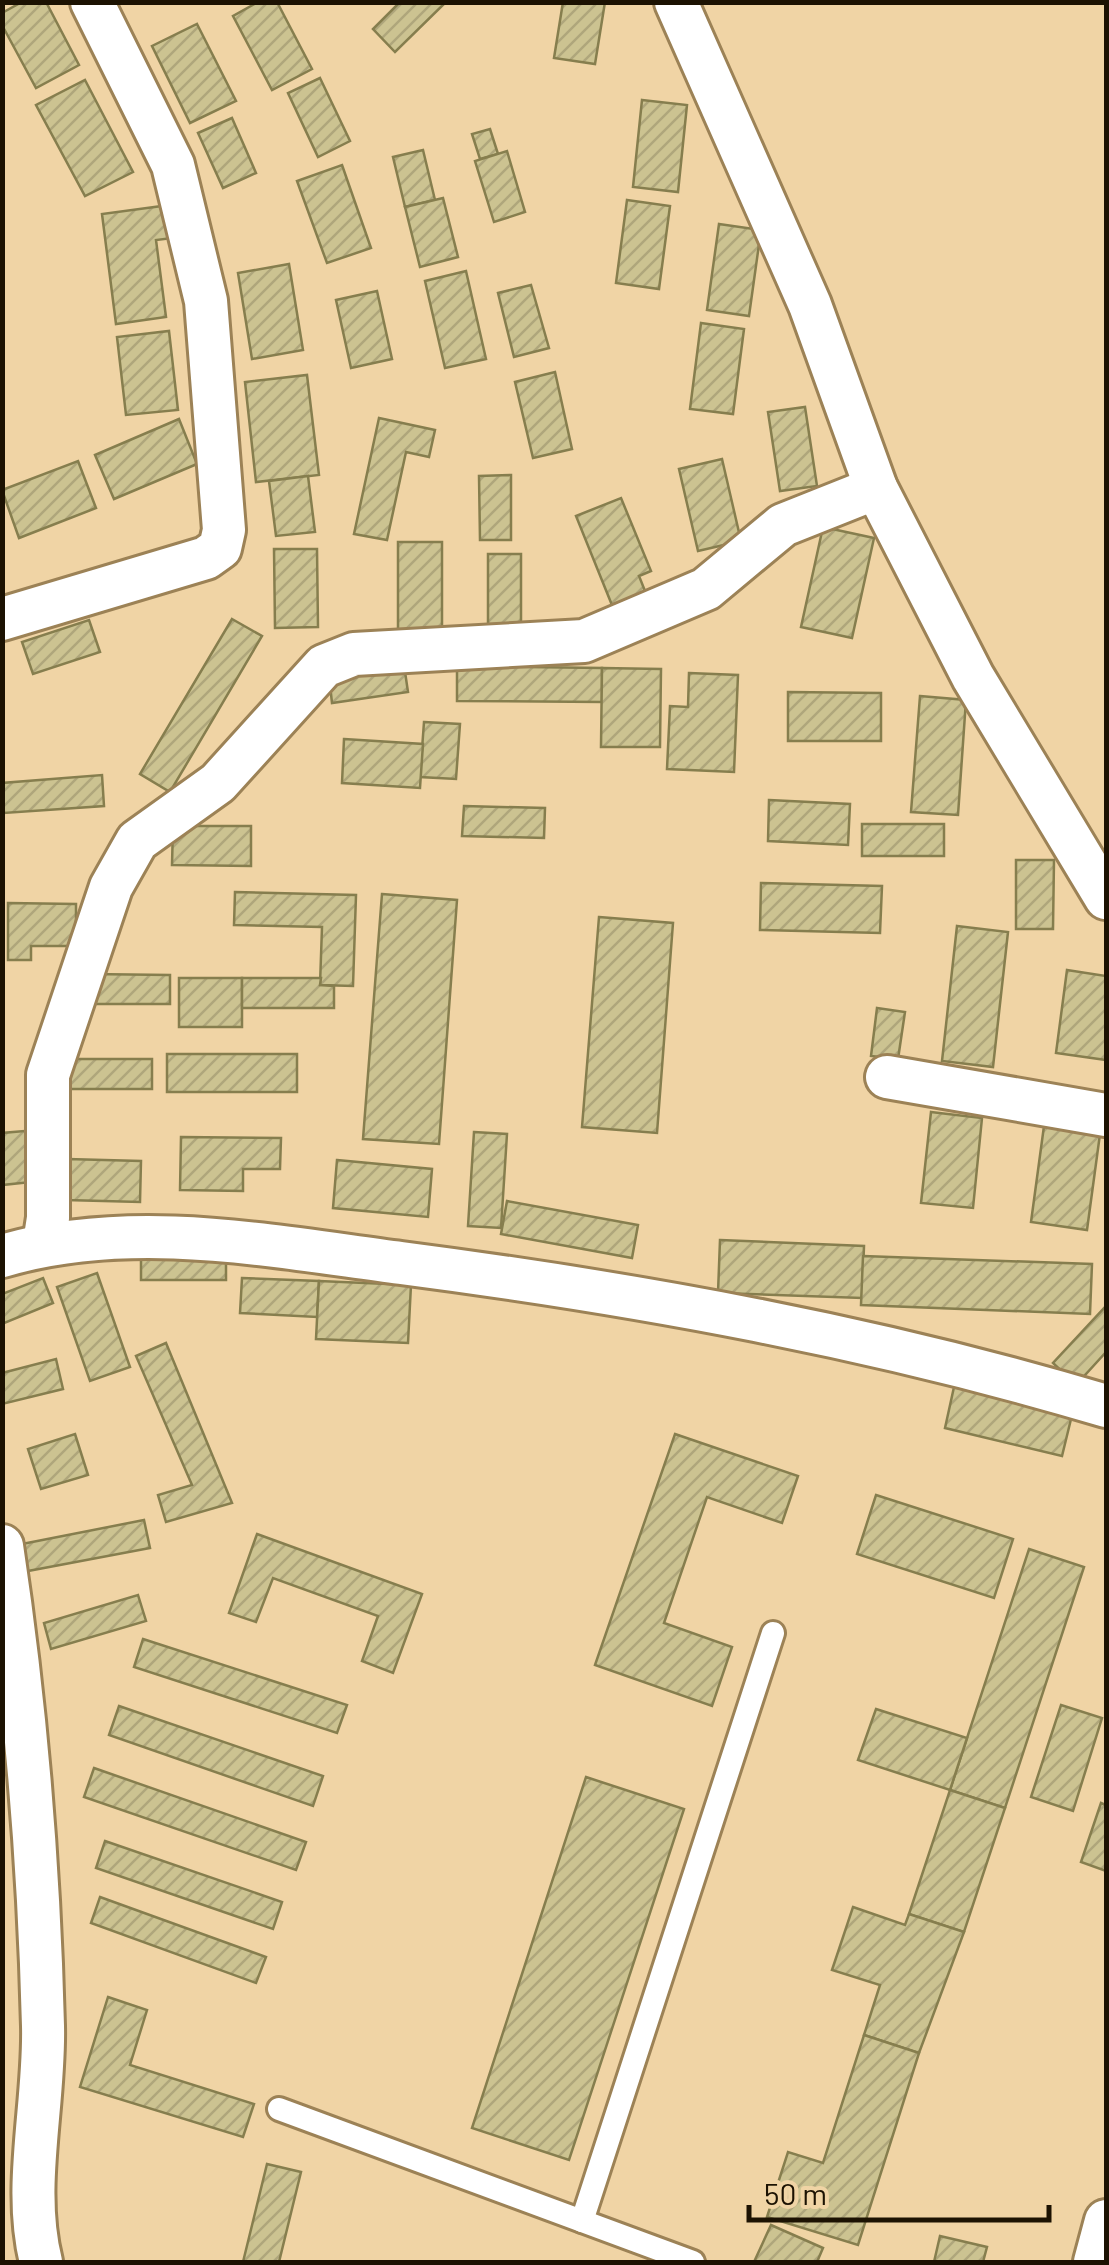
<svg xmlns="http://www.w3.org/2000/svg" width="1109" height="2265" viewBox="0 0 1109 2265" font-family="Barlow,sans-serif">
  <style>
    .building { fill: url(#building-hatch); stroke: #867e4e; stroke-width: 2.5 }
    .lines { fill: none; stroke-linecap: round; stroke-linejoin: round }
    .lane-casing { stroke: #9c8256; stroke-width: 28 }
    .street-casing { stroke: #9c8256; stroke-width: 48 }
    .lane { stroke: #fff; stroke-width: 22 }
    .street { stroke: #fff; stroke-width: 42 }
  </style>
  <defs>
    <pattern id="building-hatch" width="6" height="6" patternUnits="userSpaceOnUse" patternTransform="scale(2.5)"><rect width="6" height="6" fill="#ccc391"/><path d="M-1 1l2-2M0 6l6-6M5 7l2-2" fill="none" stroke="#afa67b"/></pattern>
  </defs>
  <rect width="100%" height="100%" fill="#f0d4a5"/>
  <g class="building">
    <polygon points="22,2 46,2 79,65 36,88 2,25 2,13"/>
    <polygon points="258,2 277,2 312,69 272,90 233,16"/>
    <polygon points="400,2 446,2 395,52 373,29"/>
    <polygon points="563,2 605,2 595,64 554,58"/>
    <polygon points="197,24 236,101 190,123 152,46"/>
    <polygon points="320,78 350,141 318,157 288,93"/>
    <polygon points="85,80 133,172 85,196 36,105"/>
    <polygon points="642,100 687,105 678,192 633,187"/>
    <polygon points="232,118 256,173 223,188 198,133"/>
    <polygon points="490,129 498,154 480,159 472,134"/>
    <polygon points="423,150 435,200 405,207 393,157"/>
    <polygon points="507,151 525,212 494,222 475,161"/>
    <polygon points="342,165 371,248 327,263 297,181"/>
    <polygon points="443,198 458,257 420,267 405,207"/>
    <polygon points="627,200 670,206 659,289 616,283"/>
    <polygon points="177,204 181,237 156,240 166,317 116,324 102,214"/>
    <polygon points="719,224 761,230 749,316 707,310"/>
    <polygon points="289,264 303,350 252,359 238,273"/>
    <polygon points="466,271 486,359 445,368 425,281"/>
    <polygon points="531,285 549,348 514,357 498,293"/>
    <polygon points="377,291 392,359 351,368 336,300"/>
    <polygon points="701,323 744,329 733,414 690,409"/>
    <polygon points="169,331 178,410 126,415 117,337"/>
    <polygon points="555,372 572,449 533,458 515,382"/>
    <polygon points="307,375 319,475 256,482 245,382"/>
    <polygon points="805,407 817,486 780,491 768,412"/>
    <polygon points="379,418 435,430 429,457 406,452 387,540 354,534"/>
    <polygon points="179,419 197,464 114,499 95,455"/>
    <polygon points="722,459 741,541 698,551 679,469"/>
    <polygon points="78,461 96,508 19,538 2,490"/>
    <polygon points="511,475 511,540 480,540 479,476"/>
    <polygon points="308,476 315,532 276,536 269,481"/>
    <polygon points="621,498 651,571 639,576 649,601 616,615 576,516"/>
    <polygon points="823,527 874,538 852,638 801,627"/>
    <rect x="398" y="542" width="44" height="90"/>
    <polygon points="274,549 317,549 318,627 275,628"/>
    <rect x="488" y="554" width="33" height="71"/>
    <polygon points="232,619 262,636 170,792 140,774"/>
    <polygon points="89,620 100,652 33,674 22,642"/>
    <polygon points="404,665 408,692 332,703 329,676"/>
    <polygon points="457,666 602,668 602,702 457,701"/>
    <polygon points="602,668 661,669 660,747 601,747"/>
    <polygon points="689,673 738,675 734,772 667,769 670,706 688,707"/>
    <polygon points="788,692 881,693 881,741 788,741"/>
    <polygon points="920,696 966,700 958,815 911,812"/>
    <polygon points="424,722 460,724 456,779 420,777"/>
    <polygon points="344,739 423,744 420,788 342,783"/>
    <polygon points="102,775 104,806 4,813 2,783"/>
    <polygon points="769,800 850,804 848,845 768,841"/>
    <polygon points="464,806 545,808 544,838 462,836"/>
    <rect x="862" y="824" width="82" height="32"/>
    <polygon points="173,826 251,826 251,866 172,865"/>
    <polygon points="1016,860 1054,860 1053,929 1016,929"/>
    <polygon points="761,883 882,886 880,933 760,930"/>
    <polygon points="235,892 356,895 353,986 320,985 322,927 234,925"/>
    <polygon points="382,894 457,900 439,1144 363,1139"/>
    <polygon points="8,903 76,904 76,946 31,946 31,960 8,960"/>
    <polygon points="599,917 673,923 657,1133 582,1127"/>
    <polygon points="957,926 1008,932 993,1067 942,1061"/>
    <polygon points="1067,970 1106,976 1106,1060 1056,1053"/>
    <polygon points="89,974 170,975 170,1004 89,1004"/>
    <rect x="179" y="978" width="63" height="49"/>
    <polygon points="242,978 321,978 320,985 334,986 334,1008 242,1008"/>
    <polygon points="877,1008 905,1012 898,1059 871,1056"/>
    <rect x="167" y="1054" width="130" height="38"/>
    <rect x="63" y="1059" width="89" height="30"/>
    <polygon points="931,1112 982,1118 973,1208 921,1203"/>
    <polygon points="1044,1126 1100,1134 1087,1230 1031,1222"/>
    <polygon points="36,1130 41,1181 2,1185 2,1133"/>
    <polygon points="474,1132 507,1134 501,1228 468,1226"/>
    <polygon points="181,1137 281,1138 280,1169 243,1169 243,1191 180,1190"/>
    <polygon points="67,1159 141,1161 140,1202 66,1200"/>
    <polygon points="337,1160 432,1169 428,1217 333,1208"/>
    <polygon points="507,1201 638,1225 632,1258 501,1234"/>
    <polygon points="720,1240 864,1246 862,1298 718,1293"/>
    <polygon points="141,1249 226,1250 226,1280 141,1280"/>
    <polygon points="863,1256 1092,1264 1090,1314 861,1305"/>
    <polygon points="97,1273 130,1367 90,1381 57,1287"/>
    <polygon points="43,1278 53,1303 2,1324 2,1294"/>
    <polygon points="242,1278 319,1281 317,1317 240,1313"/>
    <polygon points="319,1281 411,1285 408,1343 316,1339"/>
    <polygon points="1106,1306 1106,1352 1076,1385 1053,1363"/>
    <polygon points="166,1343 232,1503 166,1522 158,1495 192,1485 136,1356"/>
    <polygon points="56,1359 63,1389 2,1404 2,1373"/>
    <polygon points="954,1387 1072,1415 1062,1456 945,1428"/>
    <polygon points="75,1434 88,1475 41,1489 28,1449"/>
    <polygon points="675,1434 798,1476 782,1523 707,1497 664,1623 732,1647 712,1706 595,1665"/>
    <polygon points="876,1495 1013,1539 994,1598 857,1554"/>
    <polygon points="144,1520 150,1548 28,1571 22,1544"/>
    <polygon points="257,1534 422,1594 393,1673 362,1661 378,1616 273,1578 256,1622 229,1613"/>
    <polygon points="1029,1549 1084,1567 1005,1808 950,1790"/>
    <polygon points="138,1595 146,1621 51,1649 44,1623"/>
    <polygon points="143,1639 347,1705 337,1733 134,1667"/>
    <polygon points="1061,1705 1102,1718 1073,1811 1031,1797"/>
    <polygon points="119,1706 323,1776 313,1806 109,1735"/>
    <polygon points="876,1709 967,1738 950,1790 858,1760"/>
    <polygon points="94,1768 306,1842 296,1870 84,1797"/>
    <polygon points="586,1777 684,1809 569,2160 472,2128"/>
    <polygon points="950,1790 1005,1808 964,1932 909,1914"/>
    <polygon points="1101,1803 1106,1805 1106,1871 1081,1862"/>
    <polygon points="105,1841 282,1902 273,1929 96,1868"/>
    <polygon points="100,1897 266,1957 256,1983 91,1923"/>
    <polygon points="853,1907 905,1925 909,1914 964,1932 919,2053 864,2035 880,1985 832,1970"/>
    <polygon points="108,1997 147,2010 130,2065 254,2104 243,2137 80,2087"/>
    <polygon points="864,2035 919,2053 858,2245 767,2217 788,2152 823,2163"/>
    <polygon points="267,2164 301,2172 279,2262 243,2262"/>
    <polygon points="771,2225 823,2248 817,2262 754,2262"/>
    <polygon points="940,2236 987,2247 983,2262 934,2262"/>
  </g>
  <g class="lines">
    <defs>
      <g id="lane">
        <polyline points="279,2109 693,2262"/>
        <polyline points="582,2221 773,1633"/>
      </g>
      <g id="street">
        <polyline points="676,2 810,305 876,488 973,677 1106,898"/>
        <polyline points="2,619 206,558 220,548 224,530 206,301 173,165 92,2"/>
        <polyline points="887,1077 1106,1115"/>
        <polyline points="44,1244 48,1218 48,1075 111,887 137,841 218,783 324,666 354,654 584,641 706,589 783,525 876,488"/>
        <path d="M2,1256C132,1218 270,1246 401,1263C639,1294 876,1337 1106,1406"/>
        <path d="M2,1546C26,1705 39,1865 43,2026C45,2104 22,2187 41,2262"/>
        <polyline points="1095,2262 1106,2221"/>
      </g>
    </defs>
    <use href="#lane" class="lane-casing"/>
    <use href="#street" class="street-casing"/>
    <use href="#lane" class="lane"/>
    <use href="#street" class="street"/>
  </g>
  <rect width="1109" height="2265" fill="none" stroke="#1c1202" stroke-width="10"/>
  <path d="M749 2205v15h300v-15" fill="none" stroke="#1c1202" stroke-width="5"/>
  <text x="764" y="2205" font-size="30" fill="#1c1202" stroke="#f0d4a5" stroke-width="8" paint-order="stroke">50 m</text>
</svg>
